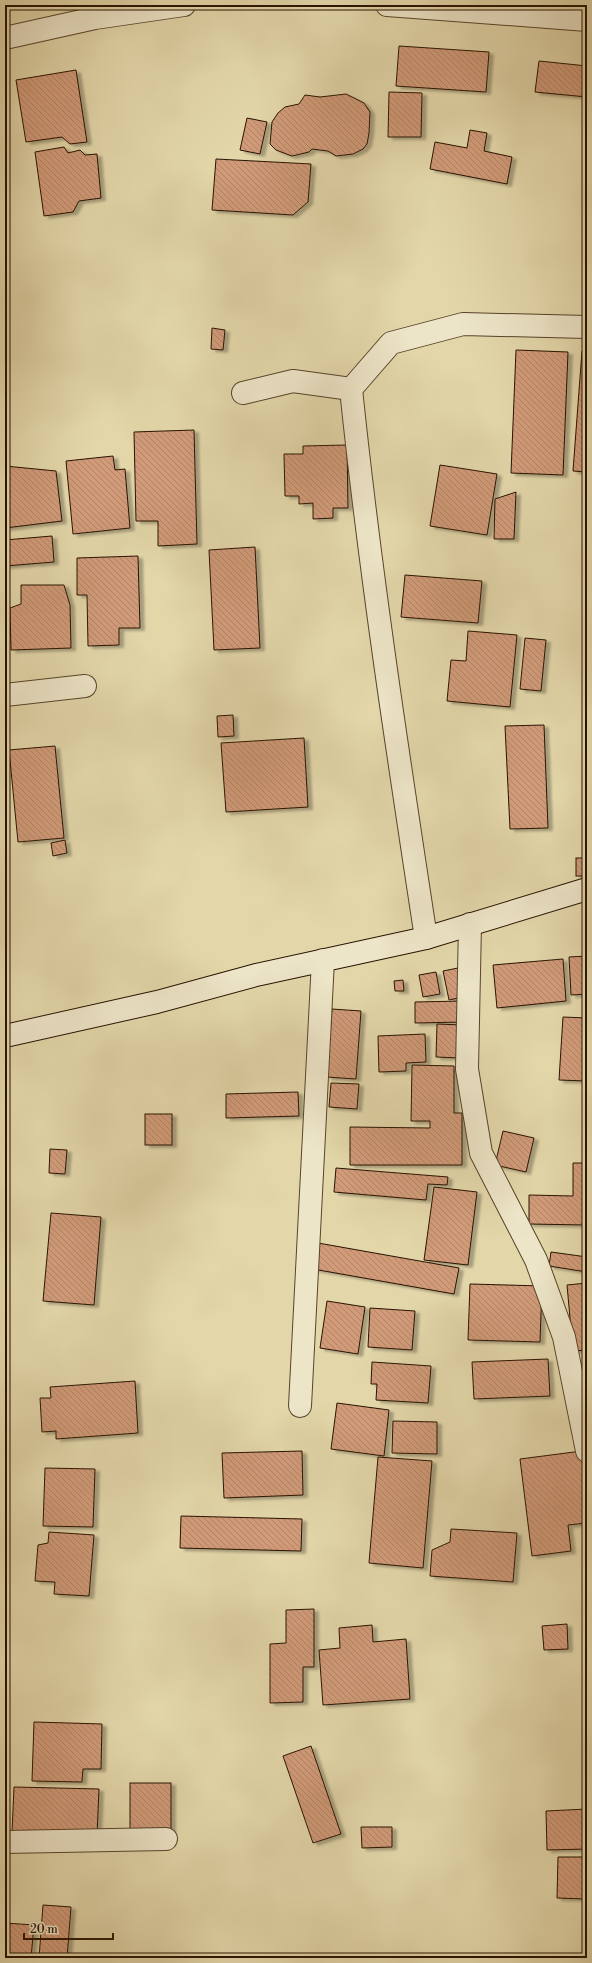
<svg xmlns="http://www.w3.org/2000/svg" width="592" height="1963" viewBox="0 0 592 1963" font-family="'Libre Bodoni',serif">
  <style>
    .building { fill: url(#building-back-hatch); stroke: #291200; filter: url(#shadow) }
    .lines { fill: none; stroke-linecap: round; stroke-linejoin: round }
    .street-casing { stroke: #58432a; stroke-width: 24 }
    .secondary-casing { stroke: #291200; stroke-width: 24 }
    .street { stroke: #ede5c8; stroke-width: 22 }
    .secondary { stroke: #ede5c8; stroke-width: 22 }
  </style>
  <defs>
    <pattern id="building-back-hatch" width="6" height="6" patternUnits="userSpaceOnUse"><rect width="6" height="6" fill="#d19b79"/><path d="M-1 5l2 2M0 0l6 6M5-1l2 2" fill="none" stroke="#b38467"/></pattern>
    <filter id="shadow"><feDropShadow dx="4.5" dy="2.5" stdDeviation="1" flood-color="#0004"/></filter>
  </defs>
  <rect width="100%" height="100%" fill="#e3d7aa"/>
  <filter id="stains"><feTurbulence type="fractalNoise" baseFrequency=".005" numOctaves="4"/><feColorMatrix values="0 0 0 0 .2 0 0 0 0 .09 0 0 0 0 .02 0 0 0 .5 -.17"/></filter>
  <radialGradient id="worn" r=".72"><stop offset=".6" stop-color="#630" stop-opacity="0"/><stop offset="1" stop-color="#630" stop-opacity=".3"/></radialGradient>
  <g class="building">
    <polygon points="399,46 489,52 486,92 396,86"/>
    <polygon points="539,61 587,66 587,97 535,92"/>
    <polygon points="76,70 87,142 70,144 62,137 26,142 16,80"/>
    <polygon points="389,92 422,93 421,137 388,137"/>
    <polygon points="346,94 364,103 370,112 369,133 367,144 363,149 353,154 336,156 328,151 312,149 309,152 292,156 276,150 270,144 272,122 278,113 285,107 299,104 305,95 320,97"/>
    <polygon points="247,118 267,122 260,154 240,150"/>
    <polygon points="470,130 487,133 484,151 512,157 507,184 430,169 435,142 467,148"/>
    <polygon points="64,147 68,153 80,150 85,155 97,154 101,198 79,201 73,212 44,216 35,152"/>
    <polygon points="216,159 311,164 308,202 293,215 212,210"/>
    <polygon points="212,328 225,330 223,350 211,349"/>
    <polygon points="516,350 568,352 563,475 511,473"/>
    <polygon points="582,351 587,352 587,472 573,471"/>
    <polygon points="194,430 197,544 158,546 158,521 136,521 134,432"/>
    <polygon points="347,445 348,508 333,508 333,518 313,519 313,503 299,504 299,496 285,496 284,454 303,454 303,446"/>
    <polygon points="113,456 115,470 125,469 130,528 73,534 66,461"/>
    <polygon points="440,465 497,474 487,535 430,526"/>
    <polygon points="5,466 56,471 62,521 5,528"/>
    <polygon points="516,492 514,539 494,539 495,499"/>
    <polygon points="52,536 54,562 5,566 5,540"/>
    <polygon points="255,547 260,648 214,650 209,550"/>
    <polygon points="138,556 140,628 119,628 119,645 88,646 87,595 77,595 77,558"/>
    <polygon points="405,575 482,581 478,623 401,617"/>
    <polygon points="21,585 64,585 70,605 71,648 11,650 10,608 21,604"/>
    <polygon points="468,631 517,635 510,707 447,701 451,660 466,661"/>
    <polygon points="525,638 546,640 541,691 520,689"/>
    <polygon points="233,715 234,736 218,737 217,716"/>
    <polygon points="544,725 548,828 510,829 505,726"/>
    <polygon points="304,738 308,807 226,812 221,743"/>
    <polygon points="55,746 64,838 18,842 9,750"/>
    <polygon points="65,840 67,853 53,856 51,843"/>
    <rect x="576" y="858" width="11" height="18"/>
    <polygon points="587,956 587,994 571,995 569,957"/>
    <polygon points="563,959 566,1001 497,1008 493,965"/>
    <polygon points="458,968 463,997 449,1000 443,971"/>
    <polygon points="436,972 440,994 423,997 419,975"/>
    <polygon points="403,980 404,991 395,991 394,981"/>
    <polygon points="463,1001 463,1022 415,1023 415,1002"/>
    <polygon points="332,1009 361,1011 356,1079 327,1077"/>
    <polygon points="563,1017 587,1018 587,1081 559,1080"/>
    <polygon points="437,1024 462,1025 461,1058 436,1057"/>
    <polygon points="425,1034 426,1062 406,1063 406,1071 379,1072 378,1036"/>
    <polygon points="412,1065 454,1066 454,1113 462,1113 462,1165 350,1165 350,1127 430,1128 430,1121 411,1121"/>
    <polygon points="331,1083 359,1084 357,1109 329,1107"/>
    <polygon points="298,1092 299,1116 226,1118 226,1094"/>
    <rect x="145" y="1114" width="27" height="31"/>
    <polygon points="503,1131 534,1138 526,1172 495,1165"/>
    <polygon points="50,1149 67,1150 65,1174 49,1173"/>
    <polygon points="573,1163 587,1163 587,1225 529,1224 529,1195 573,1196"/>
    <polygon points="336,1168 448,1177 447,1185 428,1184 426,1200 334,1192"/>
    <polygon points="434,1187 477,1192 468,1265 424,1260"/>
    <polygon points="51,1213 101,1217 94,1305 43,1301"/>
    <polygon points="318,1243 459,1268 454,1294 313,1269"/>
    <polygon points="551,1252 587,1257 587,1272 549,1266"/>
    <polygon points="587,1283 587,1350 573,1351 567,1285"/>
    <polygon points="470,1284 542,1286 540,1342 468,1340"/>
    <polygon points="327,1301 365,1307 358,1354 320,1348"/>
    <polygon points="370,1308 415,1311 412,1350 368,1347"/>
    <polygon points="548,1359 550,1396 474,1399 472,1362"/>
    <polygon points="372,1362 431,1366 428,1403 376,1400 377,1384 371,1384"/>
    <polygon points="135,1381 138,1433 56,1439 56,1431 42,1432 40,1398 51,1398 50,1387"/>
    <polygon points="337,1403 389,1410 384,1456 331,1449"/>
    <polygon points="393,1421 437,1422 437,1454 392,1453"/>
    <polygon points="302,1451 303,1495 224,1498 222,1453"/>
    <polygon points="582,1451 587,1490 587,1523 568,1525 571,1551 532,1556 520,1459"/>
    <polygon points="378,1457 432,1461 423,1568 369,1563"/>
    <polygon points="45,1468 95,1469 93,1527 43,1526"/>
    <polygon points="181,1516 302,1519 301,1551 180,1548"/>
    <polygon points="451,1529 517,1533 513,1582 430,1576 432,1550 450,1542"/>
    <polygon points="49,1532 94,1535 89,1596 54,1594 55,1582 35,1581 38,1545 48,1543"/>
    <polygon points="314,1609 314,1667 303,1667 303,1702 270,1703 270,1644 286,1643 286,1610"/>
    <polygon points="567,1624 568,1649 544,1650 542,1626"/>
    <polygon points="372,1625 373,1642 406,1639 410,1699 323,1705 319,1650 340,1648 339,1628"/>
    <polygon points="34,1722 102,1724 101,1769 83,1769 82,1782 32,1781"/>
    <polygon points="311,1746 341,1834 313,1843 283,1756"/>
    <rect x="130" y="1783" width="41" height="50"/>
    <polygon points="14,1787 99,1789 97,1835 12,1833"/>
    <polygon points="587,1809 587,1849 547,1850 546,1811"/>
    <polygon points="361,1827 392,1827 392,1847 362,1848"/>
    <polygon points="558,1857 587,1857 587,1899 557,1898"/>
    <polygon points="43,1905 71,1907 67,1958 39,1958"/>
    <polygon points="5,1923 34,1925 31,1958 5,1958"/>
  </g>
  <g class="lines">
    <defs>
      <g id="street">
        <polyline points="387,5 587,20"/>
        <polyline points="5,38 95,18 184,5"/>
        <polyline points="351,389 391,343 463,324 587,327"/>
        <path d="M243,393L293,381L351,389C370,572 398,755 426,938"/>
        <polyline points="5,695 85,686"/>
        <polyline points="470,924 467,1069 481,1153 536,1260 564,1337 587,1451"/>
        <polyline points="300,1406 323,960"/>
        <polyline points="5,1842 166,1839"/>
      </g>
      <polyline id="secondary" points="5,1036 157,1002 256,975 426,938 587,889"/>
    </defs>
    <use href="#street" class="street-casing"/>
    <use href="#secondary" class="secondary-casing"/>
    <use href="#street" class="street"/>
    <use href="#secondary" class="secondary"/>
  </g>
  <rect width="592" height="1963" fill="none" stroke="#e3d7aa" stroke-width="20"/>
  <rect x="6" y="6" width="580" height="1951" fill="none" stroke="#291200" stroke-width="2"/>
  <rect x="10" y="10" width="572" height="1943" fill="none" stroke="#291200"/>
  <path d="M24 1933v6h89v-6" fill="none" stroke="#291200" stroke-width="2"/>
  <text x="30" y="1933" font-size="12" fill="#291200" stroke="#ede5c8" stroke-width="3" paint-order="stroke">20 m</text>
  <rect width="100%" height="100%" filter="url(#stains)"/>
  <rect width="100%" height="100%" fill="url(#worn)"/>
</svg>
